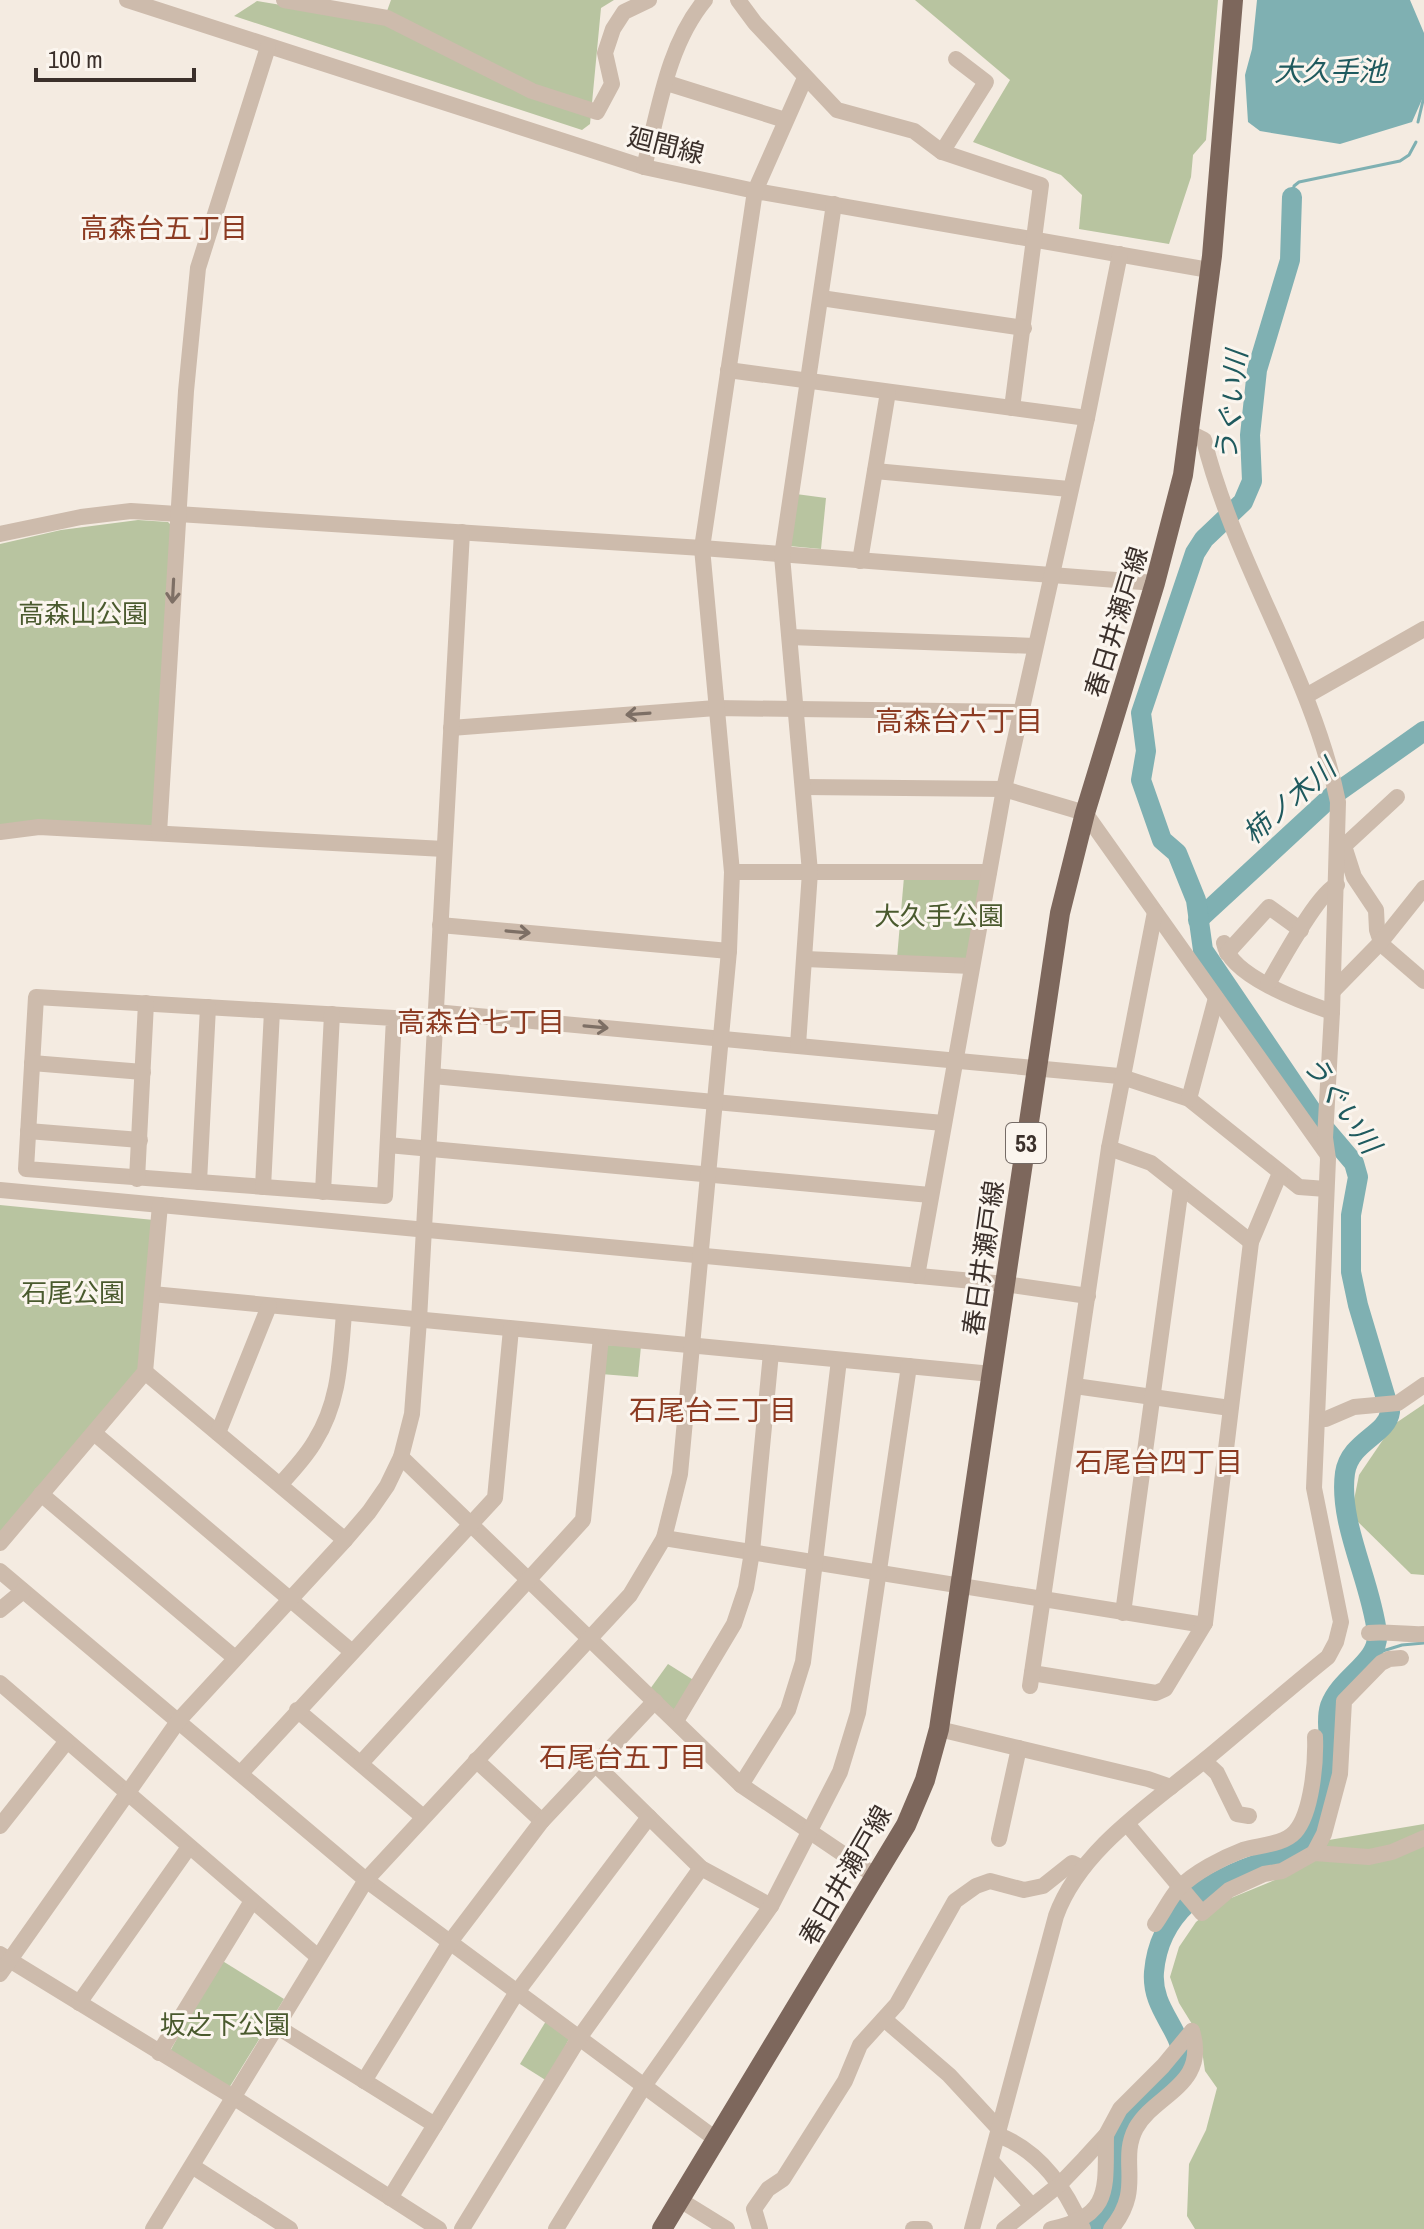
<svg xmlns="http://www.w3.org/2000/svg" width="1424" height="2229" viewBox="0 0 1424 2229" font-family="'Archivo Narrow','Noto Sans JP',sans-serif">
  <style>
    .green { fill: #b8c4a0 }
    .water { fill: #7fb0b2 }
    .lines { fill: none; stroke-linecap: round; stroke-linejoin: round }
    .stream { stroke: #7fb0b2; stroke-width: 3 }
    .river { stroke: #7fb0b2; stroke-width: 20 }
    .minor { stroke: #cdbbac; stroke-width: 16 }
    .major { stroke: #7d675c; stroke-width: 20 }
    .oneway { stroke: #7d6f65 }
    .labels { text-anchor: middle; dominant-baseline: central; stroke-width: 6; stroke-linejoin: round; paint-order: stroke }
    .shield { fill: #fbf5ee; stroke: #756b66; stroke-width: 2 }
    .shield-label { font-size: 24px; font-weight: bold; fill: #3b302b }
    .street-label { font-size: 26px; fill: #3b302b; stroke: #fbf5ee }
    .park-label { font-size: 26px; fill: #4a5a2e; stroke: #fbf5ee }
    .water-label { font-size: 28px; font-style: italic; fill: #1f5a5e; stroke: #fbf5ee }
    .neighbourhood-label { font-size: 28px; fill: #8c3b22; stroke: #fbf5ee }
  </style>
  <rect width="100%" height="100%" fill="#f4ebe1"/>
  <g class="green">
    <polygon points="391,0 614,0 601,8 590,124 582,130 234,16 257,1 383,22"/>
    <polygon points="915,0 1218,0 1206,140 1193,155 1191,177 1169,244 1079,229 1082,195 1061,175 973,142 1010,80"/>
    <polygon points="796,494 826,498 821,549 789,546"/>
    <polygon points="138,520 168,522 172,526 156,824 151,827 39,820 0,825 0,544 61,530"/>
    <polygon points="904,877 980,877 983,880 966,961 897,958"/>
    <polygon points="0,1205 154,1220 141,1367 0,1535"/>
    <polygon points="604,1345 641,1346 638,1377 601,1374"/>
    <polygon points="1424,1404 1424,1575 1411,1574 1351,1515 1359,1475 1393,1425"/>
    <polygon points="668,1664 695,1681 673,1711 650,1689"/>
    <polygon points="1424,1824 1424,2229 1195,2229 1187,2216 1189,2164 1206,2130 1217,2088 1205,2071 1200,2037 1179,2003 1170,1977 1179,1947 1196,1922 1219,1903 1287,1875 1317,1842"/>
    <polygon points="221,1960 284,1999 229,2088 169,2053"/>
    <polygon points="546,2021 569,2039 547,2081 520,2064"/>
  </g>
  <polygon class="water" points="1257,0 1410,0 1424,33 1424,95 1412,122 1340,144 1260,131 1248,122 1245,75 1252,49"/>
  <g class="lines">
    <g class="stream">
      <polyline points="1418,122 1424,96"/>
      <polyline points="1292,197 1294,186 1299,182 1400,161 1409,155 1416,142"/>
      <polyline points="1373,1654 1402,1645 1424,1643"/>
    </g>
    <g class="river">
      <polyline points="1198,920 1332,796 1424,731"/>
      <path d="M1087,2229C1135,2194 1103,2162 1126,2122C1135,2106 1169,2079 1183,2062C1182,2028 1151,2010 1154,1972C1159,1913 1204,1883 1255,1865C1281,1856 1306,1854 1318,1825C1327,1806 1331,1781 1331,1760C1331,1744 1325,1722 1330,1706C1341,1676 1380,1662 1377,1633C1371,1581 1338,1523 1345,1473C1350,1441 1387,1435 1390,1412L1358,1305L1351,1272V1215L1358,1177L1354,1163L1320,1123L1203,950L1196,900L1177,853L1162,840L1141,780L1146,751L1141,713L1195,553L1204,539L1243,502L1252,481L1250,435L1257,370L1290,260L1292,197"/>
    </g>
    <g class="minor">
      <polyline points="127,0 644,167 755,191 1209,270"/>
      <polyline points="284,0 387,18 532,91 597,112 612,84 605,53 613,29 624,12 649,0"/>
      <polyline points="738,0 755,23 837,110 914,131 942,152 1041,185 1012,408"/>
      <polyline points="667,83 785,120"/>
      <polyline points="942,152 986,82 956,59"/>
      <path d="M644,167C659,110 667,46 705,0"/>
      <polyline points="821,298 1024,328"/>
      <polyline points="728,370 1087,418"/>
      <polyline points="875,471 1069,489"/>
      <polyline points="0,534 81,517 131,511 702,548 1155,583"/>
      <polyline points="860,561 888,392"/>
      <polyline points="790,637 1035,646"/>
      <polyline points="1306,696 1424,629"/>
      <polyline points="451,728 716,708 1021,712"/>
      <polyline points="804,787 1004,789 1085,813 1325,1151"/>
      <polyline points="0,832 39,827 444,849"/>
      <polyline points="159,833 186,391 198,268 268,47"/>
      <polyline points="732,872 989,872"/>
      <polyline points="440,925 729,951"/>
      <polyline points="1381,942 1377,930 1376,910 1354,877 1344,846 1397,797"/>
      <path d="M1224,943C1230,976 1303,1002 1332,1012"/>
      <polyline points="1380,943 1424,981"/>
      <polyline points="1227,953 1269,907 1301,930"/>
      <polyline points="805,959 971,966"/>
      <path d="M1268,984C1280,964 1318,892 1337,885"/>
      <polyline points="1333,991 1380,943 1424,888"/>
      <polygon points="36,997 394,1018 385,1196 26,1169"/>
      <polyline points="435,1012 1119,1076 1189,1099 1299,1187 1326,1189"/>
      <polyline points="394,1018 434,1019"/>
      <polyline points="798,1045 810,872 782,556 834,204"/>
      <polyline points="32,1063 143,1072"/>
      <polyline points="433,1076 943,1123"/>
      <polyline points="1189,1099 1216,998"/>
      <polyline points="28,1131 140,1140"/>
      <polyline points="388,1145 930,1195"/>
      <polyline points="1109,1148 1151,1163 1251,1242"/>
      <polyline points="137,1179 146,1003"/>
      <polyline points="199,1182 208,1007"/>
      <polyline points="263,1187 272,1011"/>
      <polyline points="0,1190 1005,1284 1088,1296"/>
      <polyline points="323,1192 332,1014"/>
      <polyline points="917,1276 1004,789 1087,418 1120,254"/>
      <polyline points="152,1294 992,1374"/>
      <polyline points="145,1372 345,1540"/>
      <polyline points="1075,1386 1230,1408"/>
      <polyline points="1317,1419 1326,1419 1354,1407 1398,1403 1424,1385"/>
      <polyline points="94,1433 351,1651"/>
      <polyline points="218,1433 269,1306"/>
      <polyline points="401,1457 741,1785 877,1877"/>
      <path d="M280,1485C292,1471 306,1457 315,1441C340,1401 340,1359 344,1314"/>
      <polyline points="41,1494 235,1658"/>
      <polyline points="664,1538 1198,1624 1205,1623"/>
      <polyline points="0,1543 145,1372 160,1205"/>
      <polyline points="0,1571 366,1880 717,2140"/>
      <polyline points="0,1610 23,1591"/>
      <polyline points="1123,1613 1181,1187"/>
      <path d="M1369,1633C1387,1631 1405,1635 1424,1634"/>
      <polyline points="1032,1673 1156,1693 1165,1689 1205,1623 1251,1242 1280,1173"/>
      <polyline points="0,1683 317,1956"/>
      <polyline points="1030,1686 1109,1148 1155,912"/>
      <polyline points="297,1710 422,1816"/>
      <polyline points="676,1721 734,1624 746,1588 752,1552 771,1353"/>
      <polyline points="939,1729 1148,1779 1171,1787"/>
      <polyline points="476,1760 542,1821"/>
      <polyline points="1204,1761 1217,1773 1237,1814 1249,1816"/>
      <polyline points="361,1763 583,1520 601,1337"/>
      <polyline points="595,1764 701,1868 771,1906"/>
      <polyline points="241,1773 495,1498 511,1329"/>
      <polyline points="741,1785 788,1710 803,1662 839,1360"/>
      <polyline points="1128,1825 1202,1913 1229,1890 1264,1874 1282,1871 1314,1853 1369,1857 1392,1852 1424,1838"/>
      <polyline points="0,1826 67,1741"/>
      <polyline points="999,1839 1019,1748"/>
      <polyline points="1314,1853 1324,1834 1340,1774 1344,1701 1381,1663 1389,1659 1401,1658"/>
      <path d="M1155,1924C1163,1913 1170,1898 1179,1888C1195,1872 1222,1858 1243,1850C1259,1845 1283,1845 1295,1832C1312,1813 1316,1761 1315,1737"/>
      <polyline points="0,1954 233,2097 439,2229"/>
      <polyline points="0,1974 179,1720 345,1540 369,1512 387,1486 401,1457 412,1414 419,1320 462,532"/>
      <polyline points="79,2003 189,1847"/>
      <polyline points="884,2019 949,2075 999,2129"/>
      <polyline points="276,2026 435,2125"/>
      <polyline points="159,2053 252,1901"/>
      <polyline points="364,2081 450,1942 542,1821 655,1701"/>
      <path d="M998,2135C1041,2151 1066,2189 1083,2229"/>
      <polyline points="991,2161 1032,2206"/>
      <polyline points="192,2166 290,2229"/>
      <polyline points="390,2198 517,1992 649,1817"/>
      <polyline points="680,2200 727,2229"/>
      <polyline points="153,2229 366,1880 630,1595 664,1538 680,1474 729,951 732,872 702,548 755,191 805,78"/>
      <polyline points="462,2229 579,2038 701,1868"/>
      <polyline points="556,2229 644,2086 771,1906 840,1772 858,1713 909,1366"/>
      <polyline points="760,2229 754,2209 768,2189 783,2179 845,2081 860,2045 897,2004 955,1901 976,1886 990,1881 1024,1890 1043,1886 1072,1863 1082,1868"/>
      <polyline points="913,2229 925,2229"/>
      <path d="M972,2229L1056,1916C1080,1849 1153,1803 1206,1759C1247,1725 1287,1690 1328,1657L1336,1642L1341,1622L1314,1488L1328,1159L1325,1138L1332,1012L1338,802C1312,675 1235,565 1204,440L1190,433"/>
      <polyline points="1004,2229 1060,2184 1084,2159 1106,2135 1120,2109 1163,2066 1192,2031"/>
      <path d="M1051,2229C1113,2216 1105,2187 1106,2135"/>
      <path d="M1111,2229C1145,2188 1118,2162 1136,2128C1155,2094 1209,2085 1192,2031"/>
    </g>
    <polyline class="major" points="662,2229 906,1825 925,1780 939,1729 1060,913 1085,813 1155,583 1183,475 1212,256 1233,0"/>
  </g>
  <defs><path id="oneway-shaft" d="M-6 0H5M1.5-3L5.5 0L1.5 3" fill="none" stroke-width="1.6" stroke-linecap="round" stroke-linejoin="round" transform="scale(2)"/></defs>
  <g class="oneway">
    <use href="#oneway-shaft" transform="translate(173 591) rotate(93)"/>
    <use href="#oneway-shaft" transform="translate(638 714) rotate(176)"/>
    <use href="#oneway-shaft" transform="translate(518 932) rotate(5)"/>
    <use href="#oneway-shaft" transform="translate(596 1027) rotate(5)"/>
  </g>
  <g class="labels">
    <rect class="shield" x="1006" y="1123" width="40" height="40" rx="6"/>
    <g class="shield-label">
      <text x="1026" y="1143">53</text>
    </g>
    <g class="street-label">
      <text transform="translate(666 145) rotate(14)">廻間線</text>
      <text transform="translate(1116 622) rotate(-73)">春日井瀬戸線</text>
      <text transform="translate(983 1258) rotate(-82)">春日井瀬戸線</text>
      <text transform="translate(845 1875) rotate(-60)">春日井瀬戸線</text>
    </g>
    <g class="park-label">
      <text x="83" y="613">高森山公園</text>
      <text x="939" y="915">大久手公園</text>
      <text x="73" y="1292">石尾公園</text>
      <text x="225" y="2024">坂之下公園</text>
    </g>
    <g class="water-label">
      <text x="1330" y="71">大久手池</text>
      <text transform="translate(1231 406) rotate(-84)">うぐい川</text>
      <text transform="translate(1289 801) rotate(-41)">柿ノ木川</text>
      <text transform="translate(1342 1104) rotate(55)">うぐい川</text>
    </g>
    <g class="neighbourhood-label">
      <text x="164" y="228">高森台五丁目</text>
      <text x="959" y="721">高森台六丁目</text>
      <text x="481" y="1022">高森台七丁目</text>
      <text x="713" y="1410">石尾台三丁目</text>
      <text x="1159" y="1462">石尾台四丁目</text>
      <text x="623" y="1757">石尾台五丁目</text>
    </g>
  </g>
  <path d="M36 68v12h158v-12" fill="none" stroke="#3b302b" stroke-width="4"/>
  <text x="48" y="68" font-size="24" fill="#3b302b" stroke="#fbf5ee" stroke-width="6" paint-order="stroke">100 m</text>
</svg>
